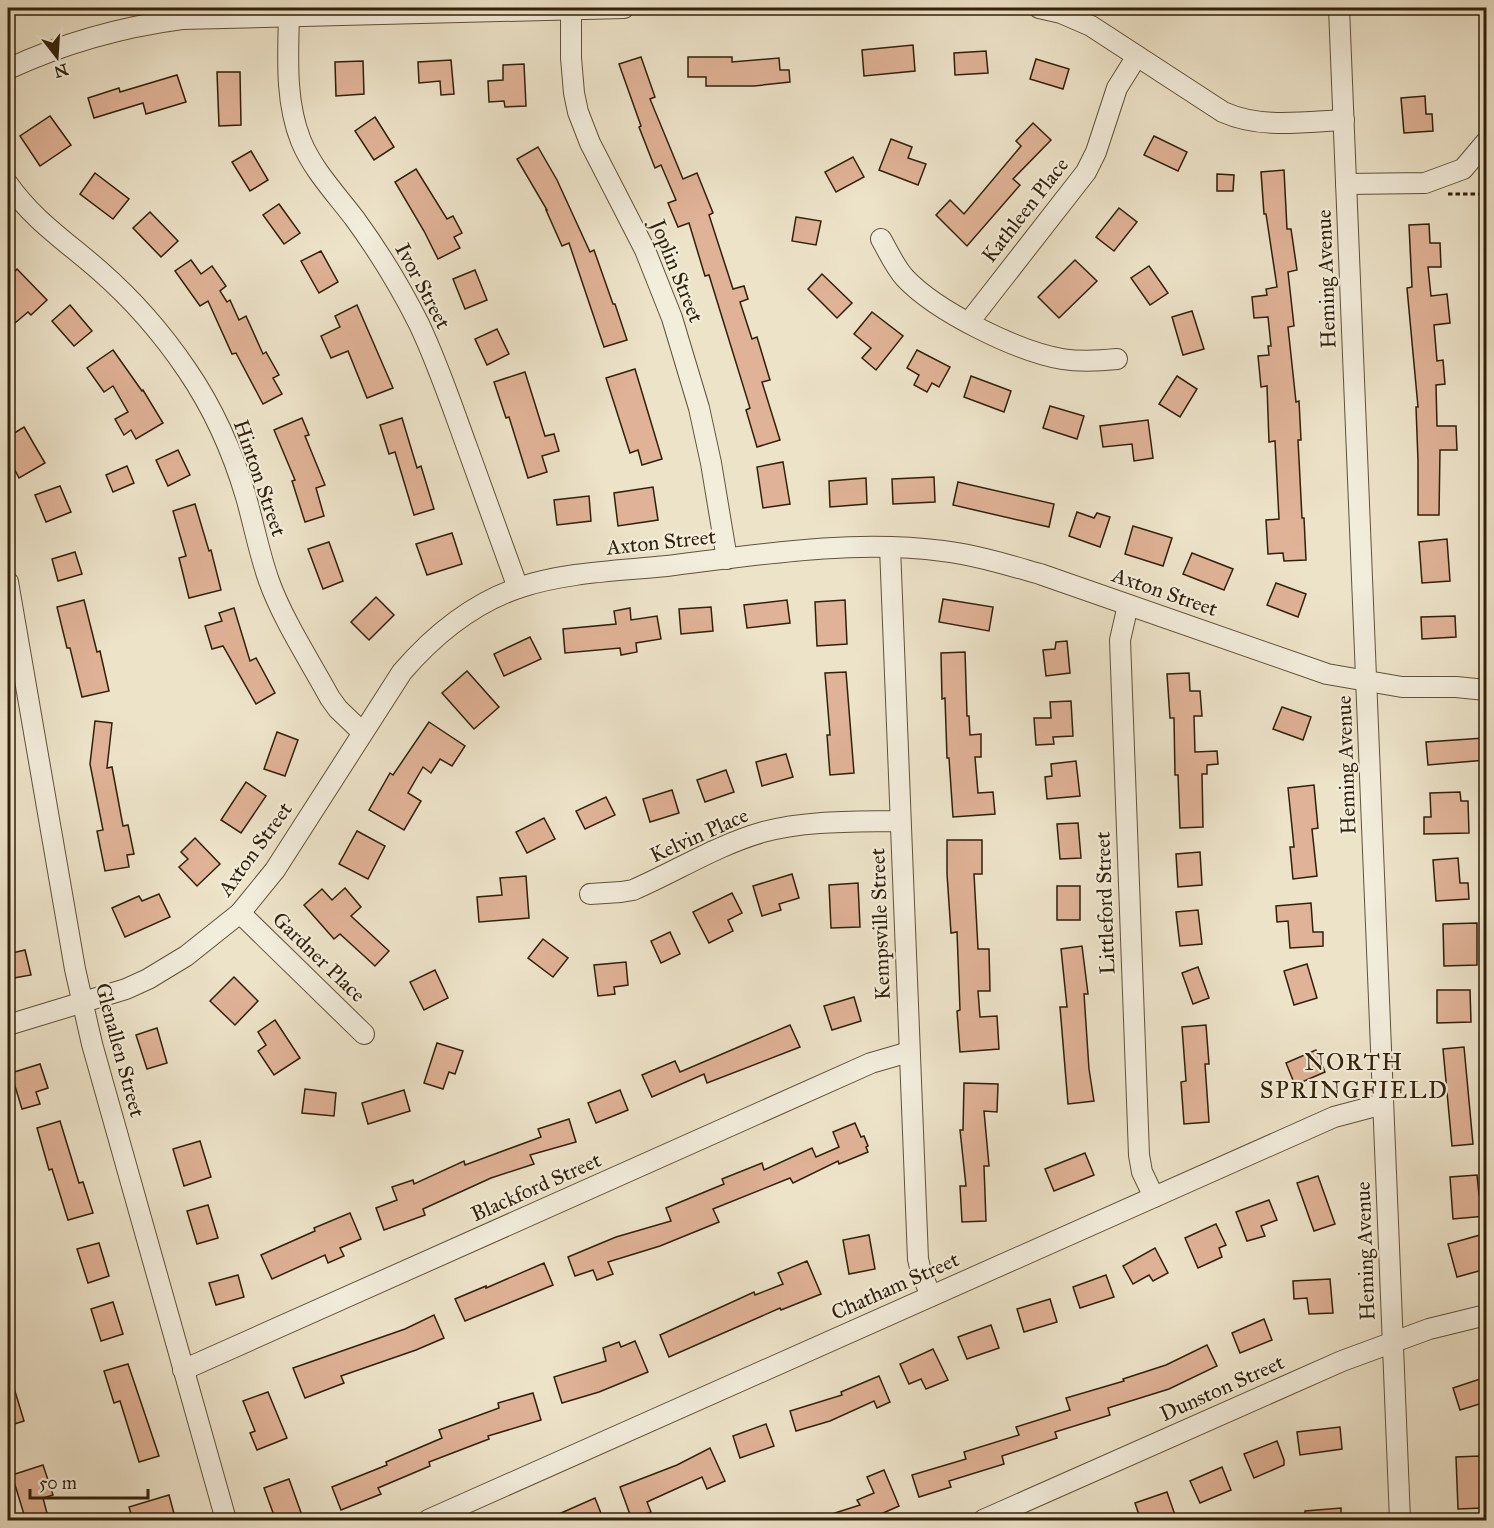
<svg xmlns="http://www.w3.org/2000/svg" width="1494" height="1528" viewBox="0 0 1494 1528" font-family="'IM FELL Great Primer',serif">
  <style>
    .building { fill: #e0b297; stroke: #312109; stroke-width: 1.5 }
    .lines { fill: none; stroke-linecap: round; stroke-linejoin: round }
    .minor-casing { stroke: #605239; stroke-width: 22 }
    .path { stroke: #312109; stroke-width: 3; stroke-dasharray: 4.5 3; stroke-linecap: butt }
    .minor { stroke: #f3eddc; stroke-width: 20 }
    .labels { text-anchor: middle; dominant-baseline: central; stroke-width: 4.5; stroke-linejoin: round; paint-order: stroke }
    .street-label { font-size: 21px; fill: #312109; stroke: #f3eddc }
    .quarter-label { font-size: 24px; letter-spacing: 1.5px; fill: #312109; stroke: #f3eddc }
  </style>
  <rect width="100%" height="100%" fill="#ede3c9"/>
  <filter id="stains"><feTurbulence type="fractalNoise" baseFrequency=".00333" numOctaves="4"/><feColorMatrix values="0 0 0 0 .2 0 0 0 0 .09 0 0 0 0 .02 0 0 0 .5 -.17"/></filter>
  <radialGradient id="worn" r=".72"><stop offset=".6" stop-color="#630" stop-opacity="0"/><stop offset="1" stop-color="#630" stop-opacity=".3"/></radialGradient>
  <g class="building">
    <polygon points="913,45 915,71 864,76 862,50"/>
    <polygon points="986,51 988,73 955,75 954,53"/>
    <polygon points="641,57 655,97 650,99 683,179 697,173 713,213 709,215 733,289 744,286 748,299 740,302 752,339 757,337 770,380 762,382 780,440 757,447 746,410 750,408 709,275 705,276 689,223 678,227 668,203 676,200 661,165 655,168 639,127 641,126 619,64"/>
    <polygon points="688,57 732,57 732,62 779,58 780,70 789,70 790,82 754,86 706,86 706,77 688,77"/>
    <polygon points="1036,59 1069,69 1063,89 1030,79"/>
    <polygon points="451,60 454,94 441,95 440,81 419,83 418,62"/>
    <polygon points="363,61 364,94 336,96 335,62"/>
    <polygon points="524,64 526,106 505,107 504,101 489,102 488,81 503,80 503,65"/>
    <polygon points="217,72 240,72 241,125 219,126"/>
    <polygon points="177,75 186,102 146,114 143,103 94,118 88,98 119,88 120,92"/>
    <polygon points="1425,96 1426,114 1432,114 1433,131 1404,133 1401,98"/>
    <polygon points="50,116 71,145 40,166 20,136"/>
    <polygon points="375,117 394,147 374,160 355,131"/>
    <polygon points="1033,123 1051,140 1013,179 1020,185 967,246 936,215 950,200 964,214 1021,146 1016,141"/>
    <polygon points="1154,136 1187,152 1178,171 1144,155"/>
    <polygon points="891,139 912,147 908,158 926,164 918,185 879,170"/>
    <polygon points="538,147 557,180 590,252 594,250 613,304 615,304 627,340 604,347 569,243 562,246 546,210 547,210 517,159"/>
    <polygon points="251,151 268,180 250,191 232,162"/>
    <polygon points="853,157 864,177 836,192 825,172"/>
    <polygon points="416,169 447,219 453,216 462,233 454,237 460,248 438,259 424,231 395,182"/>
    <polygon points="1284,170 1287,229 1291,229 1297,270 1288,272 1294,326 1288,327 1296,402 1299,401 1301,440 1298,440 1302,518 1304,518 1306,560 1284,561 1283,553 1268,554 1266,520 1279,519 1275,441 1269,442 1267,386 1261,387 1258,356 1269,355 1268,346 1271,346 1268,317 1254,318 1252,297 1267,295 1266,289 1277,287 1266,214 1264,214 1261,172"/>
    <polygon points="95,173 129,199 113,219 80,194"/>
    <polygon points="1217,174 1234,175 1233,191 1217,191"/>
    <polygon points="279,204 300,233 284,244 263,215"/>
    <polygon points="1119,208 1137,222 1114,251 1096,237"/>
    <polygon points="150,212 178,241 161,257 133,228"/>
    <polygon points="796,217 821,221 816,245 792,241"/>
    <polygon points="1429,224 1430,243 1440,243 1441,267 1428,267 1431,296 1447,294 1450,323 1434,325 1437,361 1443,360 1445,384 1436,385 1437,426 1456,426 1457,450 1440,450 1439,515 1418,515 1418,461 1416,407 1418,407 1407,288 1412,287 1409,225"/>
    <polygon points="321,251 338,282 319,293 301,261"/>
    <polygon points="191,260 201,274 212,266 226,286 220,291 227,302 230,300 239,320 246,316 263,354 266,352 279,375 273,378 282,394 263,404 236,353 232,354 208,301 200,306 175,271"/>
    <polygon points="1075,260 1097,281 1059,318 1038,297"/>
    <polygon points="1149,266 1168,293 1150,305 1131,278"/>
    <polygon points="17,269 47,300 31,315 28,312 15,323 8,315 8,303 14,297 8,290 8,279"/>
    <polygon points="475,270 487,300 465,309 453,279"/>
    <polygon points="822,274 852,303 837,318 808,289"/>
    <polygon points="70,305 92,331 74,346 52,321"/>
    <polygon points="357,305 393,388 367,398 348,351 331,358 321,336 340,327 335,316"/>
    <polygon points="1192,311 1204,349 1183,355 1172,317"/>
    <polygon points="872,312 903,336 876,370 862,358 871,348 854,334"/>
    <polygon points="497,329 509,354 487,365 475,339"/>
    <polygon points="113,350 142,391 143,390 163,423 136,439 131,430 124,435 115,419 128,412 113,386 104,392 87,368"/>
    <polygon points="917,350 950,367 939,387 932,383 927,392 914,385 919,375 907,368"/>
    <polygon points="635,369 662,459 642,465 638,450 630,453 606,378"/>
    <polygon points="525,372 545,436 554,434 559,451 542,456 547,472 528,478 509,417 506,418 494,382"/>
    <polygon points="971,376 1011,391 1004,412 964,397"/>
    <polygon points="1177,376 1197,389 1180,417 1159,404"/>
    <polygon points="1050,406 1084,416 1077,439 1043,428"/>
    <polygon points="302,418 309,435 305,436 325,485 316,488 324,516 305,522 292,481 295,480 274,430"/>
    <polygon points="402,418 417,468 421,466 434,509 414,515 395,452 389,454 380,425"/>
    <polygon points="1148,420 1153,458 1134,461 1132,444 1103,447 1100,426"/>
    <polygon points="24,427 45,463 19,478 8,457 8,437"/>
    <polygon points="178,450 190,475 168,486 156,460"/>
    <polygon points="783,462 790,504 763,508 757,467"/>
    <polygon points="127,466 134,483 113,492 106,475"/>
    <polygon points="934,477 935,502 893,504 892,479"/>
    <polygon points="866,478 867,504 830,507 829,481"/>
    <polygon points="958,482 1054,504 1049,527 953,505"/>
    <polygon points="60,486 71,512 46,522 35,495"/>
    <polygon points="653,487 658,520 618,526 614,493"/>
    <polygon points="589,496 591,521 557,525 554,500"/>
    <polygon points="195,504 209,551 211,550 221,590 189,598 179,558 186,556 173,511"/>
    <polygon points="1077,512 1094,518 1097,513 1110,517 1100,547 1069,536"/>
    <polygon points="1133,526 1172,538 1163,566 1125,554"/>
    <polygon points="452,533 462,564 427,575 416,544"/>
    <polygon points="1447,539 1450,581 1422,583 1419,542"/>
    <polygon points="329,542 343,581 323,589 308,549"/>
    <polygon points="75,552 82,574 58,581 52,559"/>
    <polygon points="1192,553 1233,569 1224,590 1183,574"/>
    <polygon points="1276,583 1306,594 1298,617 1267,605"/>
    <polygon points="376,597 394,615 369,640 351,622"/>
    <polygon points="943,599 993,607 989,631 939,622"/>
    <polygon points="84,600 97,652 100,651 109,691 82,697 70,648 67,648 57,607"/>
    <polygon points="787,600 790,623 747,628 744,605"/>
    <polygon points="845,600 847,644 817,646 815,602"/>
    <polygon points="711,607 713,631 681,634 679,609"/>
    <polygon points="234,608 250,661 256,658 275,693 256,704 223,646 212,649 205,626 222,621 219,613"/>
    <polygon points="630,608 631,620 657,616 661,639 636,643 637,652 621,655 620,648 565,653 563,629 616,624 614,611"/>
    <polygon points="1455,616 1456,637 1422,639 1421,617"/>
    <polygon points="530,637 541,659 504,676 494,654"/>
    <polygon points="1067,641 1070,673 1046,676 1043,650 1055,649 1056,642"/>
    <polygon points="965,652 967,716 969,716 970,735 981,734 981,757 975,757 978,793 993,792 995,814 953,817 949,758 947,758 945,698 942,699 941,653"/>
    <polygon points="467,671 499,707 474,729 442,693"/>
    <polygon points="846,672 854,773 830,775 827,735 830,735 825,673"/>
    <polygon points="1189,673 1190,691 1200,691 1202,716 1194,716 1195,752 1217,751 1218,764 1207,765 1207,774 1202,774 1203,827 1180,828 1178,775 1175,775 1174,718 1170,718 1167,674"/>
    <polygon points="1071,701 1073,736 1053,737 1054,744 1036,745 1034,718 1051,718 1050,702"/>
    <polygon points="1282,707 1311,717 1303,740 1273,729"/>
    <polygon points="95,721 112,723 107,768 112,767 123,826 128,825 134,854 127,855 129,867 105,871 97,831 103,830 90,764"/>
    <polygon points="429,722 465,746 452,766 440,759 431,773 423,767 408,793 421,801 404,830 369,810 390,773 393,775"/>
    <polygon points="277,732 298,740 285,776 264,769"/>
    <polygon points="1484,738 1486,760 1428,765 1426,742"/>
    <polygon points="786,754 793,777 762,786 756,762"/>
    <polygon points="1076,761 1080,796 1047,799 1045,777 1052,776 1051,764"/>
    <polygon points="726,770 734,792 705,802 697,780"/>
    <polygon points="246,782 266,796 241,833 221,820"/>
    <polygon points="1314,785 1318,828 1312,829 1317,876 1293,879 1290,847 1294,847 1288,788"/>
    <polygon points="672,790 679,813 650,822 643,799"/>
    <polygon points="1460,792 1461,801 1468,801 1469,833 1424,834 1424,817 1431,817 1430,793"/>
    <polygon points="606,797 615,815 585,829 576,811"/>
    <polygon points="544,818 555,839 527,853 516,832"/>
    <polygon points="1078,823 1081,858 1060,859 1057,824"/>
    <polygon points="357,831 385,846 368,879 339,864"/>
    <polygon points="195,838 220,864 197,886 179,867 188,859 181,852"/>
    <polygon points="947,840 982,840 982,874 974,874 978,949 989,949 990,991 978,991 980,1017 997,1016 999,1049 960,1052 957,1011 960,1010 957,932 951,933 947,874"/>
    <polygon points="1200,852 1202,885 1178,887 1176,854"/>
    <polygon points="1458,858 1460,883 1468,883 1469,899 1436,901 1433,860"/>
    <polygon points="792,874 799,898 779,904 781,910 762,916 753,886"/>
    <polygon points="526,876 529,918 479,922 477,897 502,895 500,878"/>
    <polygon points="858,883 860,927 831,928 829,885"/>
    <rect x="1057" y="886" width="23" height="34"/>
    <polygon points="345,888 361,907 351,916 389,951 375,966 340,934 334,939 304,905 322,889 332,900"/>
    <polygon points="732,893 742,913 728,920 733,931 709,943 693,912"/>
    <polygon points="159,894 170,917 125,937 112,908 139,896 142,901"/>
    <polygon points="1311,903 1313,932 1323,932 1323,946 1290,948 1288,921 1277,922 1276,906"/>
    <polygon points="1198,910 1202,944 1180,946 1176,912"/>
    <polygon points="1477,923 1477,965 1444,966 1443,924"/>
    <polygon points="670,932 680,954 661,963 651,941"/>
    <polygon points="543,939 568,958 553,977 528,958"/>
    <polygon points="1082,946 1088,994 1084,994 1089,1069 1094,1101 1068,1104 1060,1007 1067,1007 1061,949"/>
    <polygon points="25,950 31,975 8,979 8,954"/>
    <polygon points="626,962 628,985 614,987 615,994 598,996 594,965"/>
    <polygon points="1307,964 1317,998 1294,1005 1284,971"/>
    <polygon points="1198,967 1209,998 1193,1004 1182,973"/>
    <polygon points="435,970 448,998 424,1010 410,982"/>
    <polygon points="234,977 258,1001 235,1025 210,1001"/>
    <polygon points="1437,990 1470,990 1471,1022 1437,1023"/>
    <polygon points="854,997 861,1021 832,1030 824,1006"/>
    <polygon points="275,1020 300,1058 274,1075 258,1051 266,1045 258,1032"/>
    <polygon points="790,1025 800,1047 707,1083 704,1074 652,1097 642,1075 675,1061 680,1072"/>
    <polygon points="1206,1025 1209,1064 1205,1064 1209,1122 1184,1124 1181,1082 1186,1081 1182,1027"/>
    <polygon points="157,1028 167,1063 147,1069 136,1035"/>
    <polygon points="437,1043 463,1051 455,1074 449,1072 443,1089 424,1083"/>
    <polygon points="1464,1047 1473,1144 1452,1146 1443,1049"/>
    <polygon points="1316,1050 1325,1072 1295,1085 1286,1063"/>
    <polygon points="40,1064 48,1088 36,1092 40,1104 22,1109 11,1073"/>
    <polygon points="964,1083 998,1084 997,1112 984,1111 989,1166 984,1166 986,1221 962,1222 960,1186 966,1186 960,1130 963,1130"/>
    <polygon points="305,1089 336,1093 334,1116 302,1113"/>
    <polygon points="404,1090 410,1111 368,1124 362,1103"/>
    <polygon points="620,1090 628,1110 596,1123 588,1103"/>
    <polygon points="569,1119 576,1142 530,1155 534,1164 491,1178 423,1209 425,1215 384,1230 376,1208 397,1200 392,1187 413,1180 414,1184 464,1161 465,1165 541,1137 538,1129"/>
    <polygon points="60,1121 79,1183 83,1182 93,1213 68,1220 52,1169 49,1170 37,1128"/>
    <polygon points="855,1123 861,1137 864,1136 868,1146 866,1147 868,1152 839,1164 838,1161 793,1183 790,1178 713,1209 719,1222 660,1246 608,1262 613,1274 597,1280 593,1270 575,1276 568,1257 616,1237 671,1221 666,1208 724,1184 722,1179 762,1163 764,1170 812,1148 816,1157 839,1147 833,1132"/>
    <polygon points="200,1141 211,1177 184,1186 173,1149"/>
    <polygon points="1085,1153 1094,1175 1054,1191 1045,1169"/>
    <polygon points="1477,1175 1479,1195 1486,1194 1486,1216 1453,1219 1450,1177"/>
    <polygon points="1318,1176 1335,1224 1314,1231 1297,1183"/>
    <polygon points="1269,1200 1277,1220 1261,1226 1265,1236 1247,1241 1236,1212"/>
    <polygon points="208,1205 218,1238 197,1244 187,1211"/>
    <polygon points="350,1213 361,1239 340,1248 344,1256 328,1263 325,1255 272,1279 261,1255 315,1231 314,1228"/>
    <polygon points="1216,1224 1226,1245 1219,1248 1222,1257 1198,1268 1185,1238"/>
    <polygon points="869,1235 875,1269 849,1274 843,1240"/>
    <polygon points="1480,1235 1484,1250 1486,1249 1486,1269 1457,1277 1448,1244"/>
    <polygon points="99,1243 109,1276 88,1283 77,1249"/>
    <polygon points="1155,1248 1168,1273 1153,1281 1149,1275 1133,1284 1123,1266"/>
    <polygon points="807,1261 821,1294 781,1310 780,1308 669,1357 660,1335 754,1292 755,1295 783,1284 778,1273"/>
    <polygon points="544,1263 553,1285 465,1321 455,1299 486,1286 486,1288"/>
    <polygon points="238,1275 244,1297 216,1305 209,1283"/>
    <polygon points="1106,1275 1114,1297 1080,1308 1073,1287"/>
    <polygon points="1330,1279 1333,1313 1309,1314 1307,1298 1294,1299 1293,1281"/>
    <polygon points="1050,1299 1057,1322 1024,1332 1017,1309"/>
    <polygon points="113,1302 123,1334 101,1341 91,1309"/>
    <polygon points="434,1315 444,1338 416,1350 341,1376 344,1383 305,1398 293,1368 405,1329"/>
    <polygon points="1264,1319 1272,1340 1240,1353 1232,1333"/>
    <polygon points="991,1325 999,1348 967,1359 958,1337"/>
    <polygon points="635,1341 648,1372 599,1392 562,1403 554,1377 606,1361 603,1348 619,1342 621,1347"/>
    <polygon points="1207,1345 1217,1366 1169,1389 1108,1408 1110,1415 1055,1432 1057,1438 1002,1456 1004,1464 949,1481 951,1487 919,1497 912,1475 966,1459 964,1452 1019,1435 1016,1427 1070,1410 1066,1398 1124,1381 1123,1379 1166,1365"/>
    <polygon points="933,1349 948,1380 926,1389 921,1379 909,1384 900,1364"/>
    <polygon points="128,1364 159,1456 139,1462 120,1401 114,1403 104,1371"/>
    <polygon points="879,1376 890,1402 877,1408 874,1401 830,1421 796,1431 790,1411 842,1395 841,1392"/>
    <polygon points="1486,1377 1486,1402 1460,1410 1453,1388"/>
    <polygon points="11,1378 24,1421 8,1426 8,1379"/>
    <polygon points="268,1392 287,1438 257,1450 250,1433 255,1431 243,1401"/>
    <polygon points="533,1393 541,1420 488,1436 489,1439 429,1462 430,1466 378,1488 381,1494 341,1510 332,1487 387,1465 386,1462 442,1438 439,1430 499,1408 498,1403"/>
    <polygon points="766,1424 774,1446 740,1458 733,1436"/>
    <polygon points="1340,1427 1342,1449 1300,1455 1297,1432"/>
    <polygon points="1277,1441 1284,1460 1284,1465 1254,1478 1244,1454"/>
    <polygon points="710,1448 725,1481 707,1489 702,1477 647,1502 651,1512 632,1520 620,1487 677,1465"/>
    <polygon points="1480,1456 1482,1508 1458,1509 1456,1457"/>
    <polygon points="43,1465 53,1495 43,1498 49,1521 26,1521 12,1475"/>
    <polygon points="1222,1467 1231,1490 1200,1503 1190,1481"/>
    <polygon points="884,1470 899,1506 865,1521 819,1521 819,1518 860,1505 857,1500 874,1493 867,1477"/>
    <polygon points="289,1479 304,1521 276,1521 264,1488"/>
    <polygon points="1167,1492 1175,1515 1160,1521 1141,1521 1135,1503"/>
    <polygon points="169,1495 176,1521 133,1521 129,1507"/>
    <polygon points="595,1498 604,1521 543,1521"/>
    <polygon points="1341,1508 1341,1521 1305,1521 1305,1511"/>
  </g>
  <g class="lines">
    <defs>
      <g id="minor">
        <path d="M1039,8L1061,13L1091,26L1223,112C1261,129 1303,122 1344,120"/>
        <polyline points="1339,8 1400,1520"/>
        <polyline points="571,9 571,58 574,93 578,112 590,143 645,250 672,318 699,408 711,463 727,559"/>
        <path d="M289,15C288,57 285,101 301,141C313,170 336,194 355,219C379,252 401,288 419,324C438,364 452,406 467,447C484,494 501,541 518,588"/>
        <path d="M8,69C64,43 121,27 182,19L624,8"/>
        <path d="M8,184C33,220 67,242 100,271C133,300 162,333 187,370C213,408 233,453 246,497C254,525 259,553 269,581C283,620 310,661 330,698L338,709L362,732"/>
        <polyline points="1346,184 1425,183 1463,169 1486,142"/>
        <path d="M881,239C889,253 895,267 905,278C937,312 1017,351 1062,359C1081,362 1098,361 1117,359"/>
        <polyline points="969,322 1086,172 1096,152 1117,88 1137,56"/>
        <polyline points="890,547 918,1259 921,1272 931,1296"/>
        <polyline points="8,582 75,969 92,1044 226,1520"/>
        <polyline points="1128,605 1120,640 1139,1155 1142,1172 1154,1197"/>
        <path d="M590,894L621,892L633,890C677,871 717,845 763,832C808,820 855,822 900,821"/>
        <polyline points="240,913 364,1034"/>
        <path d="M8,1025L126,989L148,979L186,956L240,913L275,870L402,672C433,636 472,604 518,588C565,572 618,571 667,566C757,555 851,539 943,551C976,555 1008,565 1040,574L1327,674L1402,687H1456L1486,690"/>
        <polyline points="183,1370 871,1063 909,1052"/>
        <polyline points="428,1520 1334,1117 1383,1104"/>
        <polyline points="983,1520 1342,1361 1429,1329 1486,1315"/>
      </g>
    </defs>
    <use href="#minor" class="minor-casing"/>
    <polyline class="path" points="1448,194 1484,194 1486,198"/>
    <use href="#minor" class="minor"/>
  </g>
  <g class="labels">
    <g class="street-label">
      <text transform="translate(1025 210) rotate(-52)">Kathleen Place</text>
      <text transform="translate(677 271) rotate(68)">Joplin Street</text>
      <text transform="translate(1326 279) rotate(-92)">Heming Avenue</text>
      <text transform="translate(423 286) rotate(62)">Ivor Street</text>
      <text transform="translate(260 478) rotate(71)">Hinton Street</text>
      <text transform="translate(661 542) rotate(-6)">Axton Street</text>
      <text transform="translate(1165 592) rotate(19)">Axton Street</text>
      <text transform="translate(1346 765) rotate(-92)">Heming Avenue</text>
      <text transform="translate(699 835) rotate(-24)">Kelvin Place</text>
      <text transform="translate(255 849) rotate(-54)">Axton Street</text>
      <text transform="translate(1105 903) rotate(-92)">Littleford Street</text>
      <text transform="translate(880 924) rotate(-92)">Kempsville Street</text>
      <text transform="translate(319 957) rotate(44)">Gardner Place</text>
      <text transform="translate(120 1050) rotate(75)">Glenallen Street</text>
      <text transform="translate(536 1187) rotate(-24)">Blackford Street</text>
      <text transform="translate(1365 1251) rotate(-92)">Heming Avenue</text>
      <text transform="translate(895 1286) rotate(-24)">Chatham Street</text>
      <text transform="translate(1222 1388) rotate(-24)">Dunston Street</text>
    </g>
    <g class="quarter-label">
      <text x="1354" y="1062">NORTH<tspan x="1354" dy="28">SPRINGFIELD</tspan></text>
    </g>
  </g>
  <rect width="1494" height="1528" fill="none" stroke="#ede3c9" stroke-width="30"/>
  <rect x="9" y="9" width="1476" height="1510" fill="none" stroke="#312109" stroke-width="3"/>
  <rect x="15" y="15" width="1464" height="1498" fill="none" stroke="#312109" stroke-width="1.5"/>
  <g transform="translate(57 57) rotate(163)" stroke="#f3eddc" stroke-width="4.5" paint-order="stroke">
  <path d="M0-4.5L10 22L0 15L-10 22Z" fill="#312109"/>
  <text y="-9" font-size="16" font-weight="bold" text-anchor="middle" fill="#312109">N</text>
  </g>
  <path d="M30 1489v9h118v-9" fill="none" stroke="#312109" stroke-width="3"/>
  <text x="39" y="1489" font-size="18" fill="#312109" stroke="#f3eddc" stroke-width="4.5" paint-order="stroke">50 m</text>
  <rect width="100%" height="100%" filter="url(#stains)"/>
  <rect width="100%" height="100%" fill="url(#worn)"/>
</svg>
